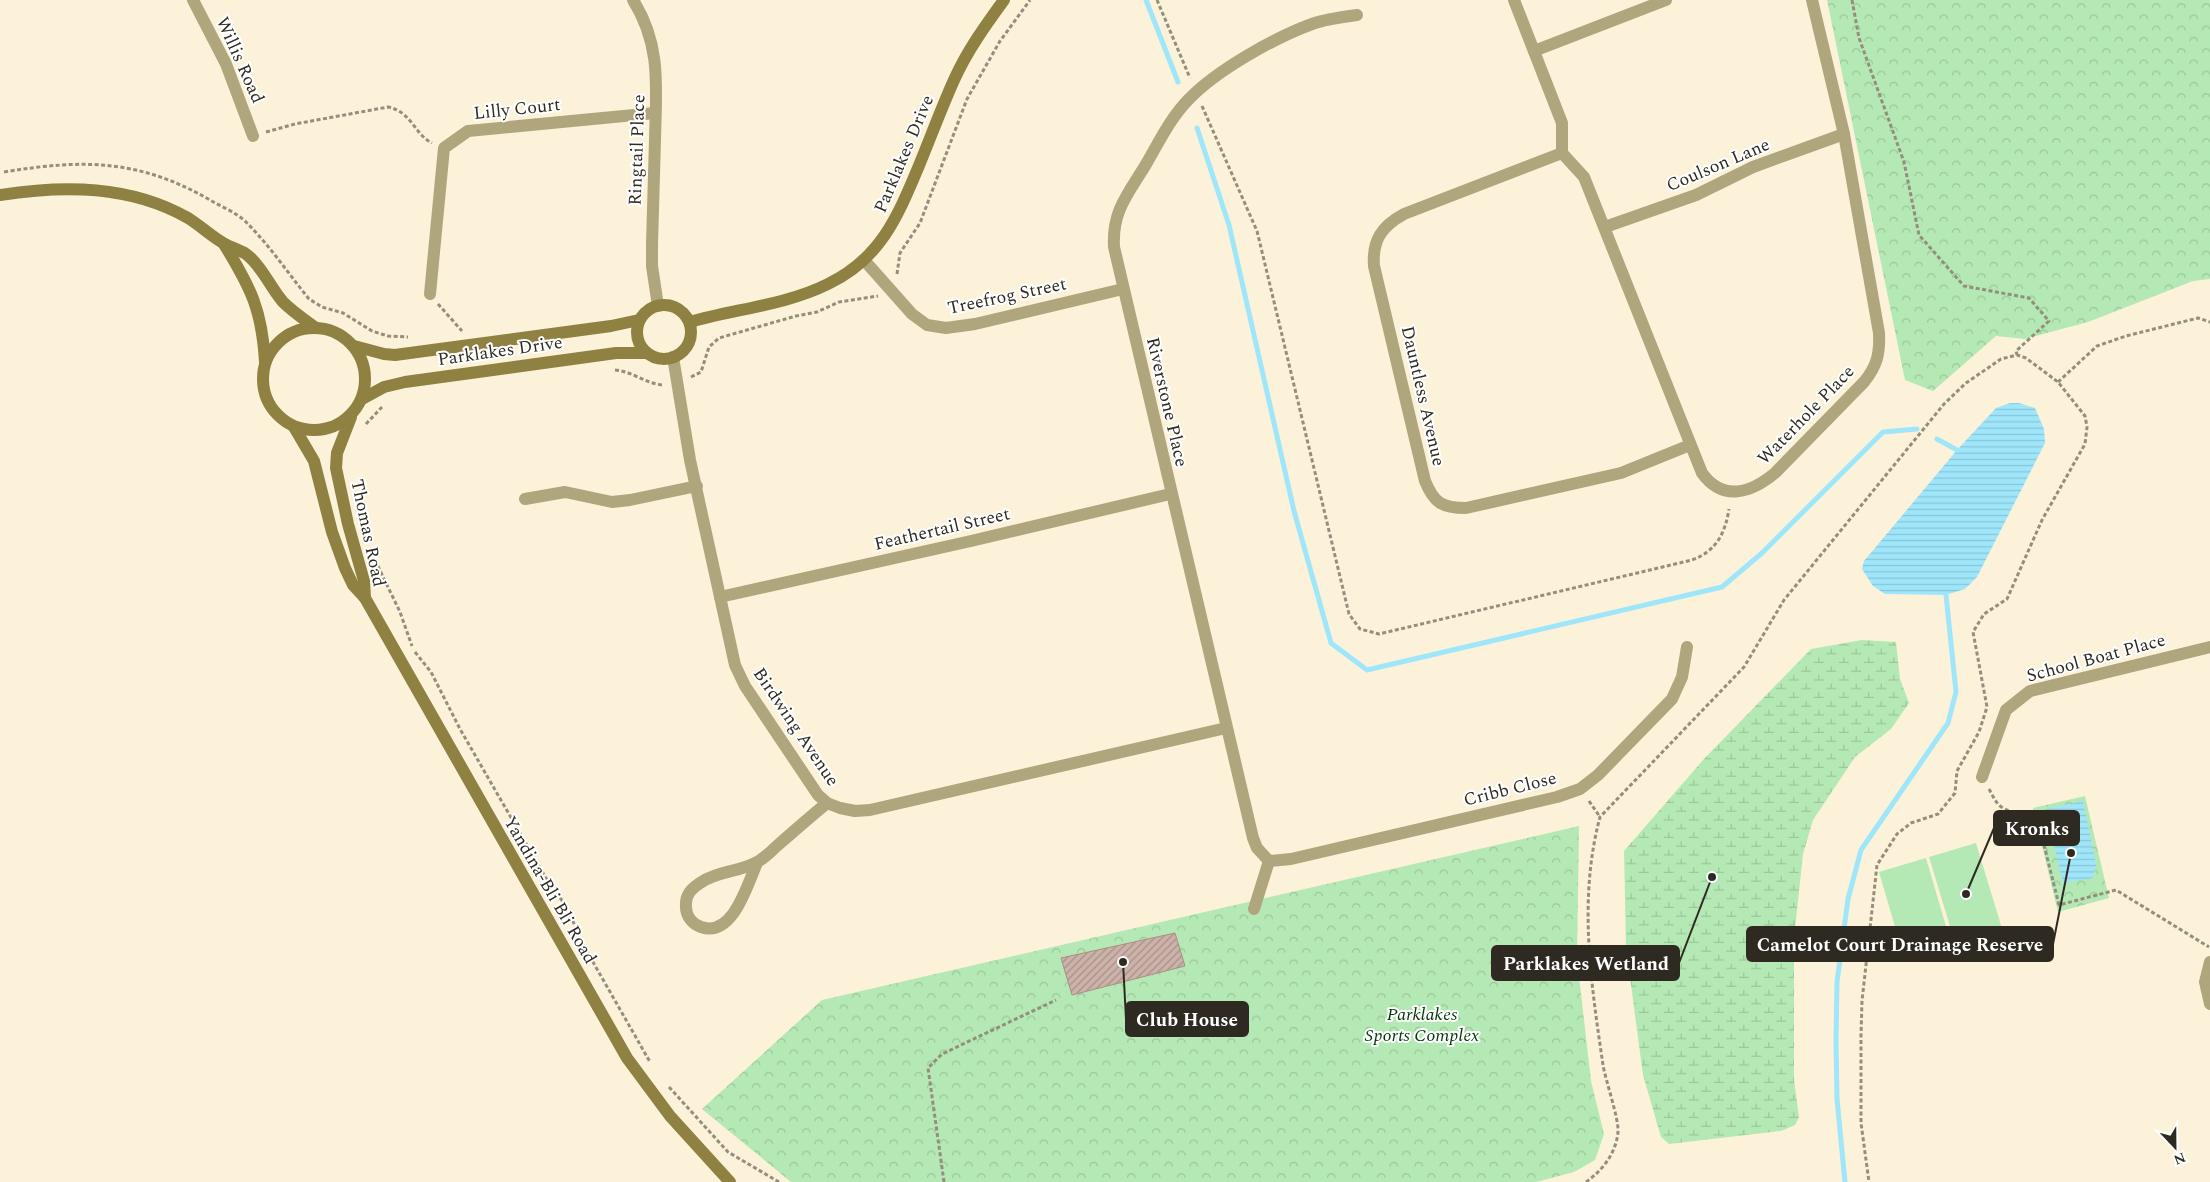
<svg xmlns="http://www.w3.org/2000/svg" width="2210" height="1182" viewBox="0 0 2210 1182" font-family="Spectral,serif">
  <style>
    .grass { fill: #b4e8b4 }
    .wetland { fill: url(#wetland-marsh) }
    .park { fill: url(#park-crowns) }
    .water { fill: url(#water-rules) }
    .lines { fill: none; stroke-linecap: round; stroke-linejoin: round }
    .stream { stroke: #9fe6fa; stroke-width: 5 }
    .building { fill: url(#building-hatch); stroke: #a98f85 }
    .path { stroke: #948e7d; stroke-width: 3; stroke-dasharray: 4 2.5; stroke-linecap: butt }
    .street { stroke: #afa67e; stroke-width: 12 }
    .secondary { stroke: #8f8141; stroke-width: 12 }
    .labels { text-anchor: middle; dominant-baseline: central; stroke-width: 4; stroke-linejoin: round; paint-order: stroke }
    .street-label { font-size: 18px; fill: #2e2a21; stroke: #fff }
    .park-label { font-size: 18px; font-style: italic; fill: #003505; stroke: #fff }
    .leader { fill: none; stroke: #2e2a21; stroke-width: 2 }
    .callout-dot { fill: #2e2a21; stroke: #fff; stroke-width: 2 }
    .callout { fill: #2e2a21; stroke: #2e2a21; stroke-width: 2 }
    .callout-label { font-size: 19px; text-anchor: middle; font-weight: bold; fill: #fff }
  </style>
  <defs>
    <pattern id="wetland-marsh" width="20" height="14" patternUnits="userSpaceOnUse" patternTransform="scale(1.25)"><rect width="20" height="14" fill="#b4e8b4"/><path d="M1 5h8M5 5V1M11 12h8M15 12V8" fill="none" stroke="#9bc79a"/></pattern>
    <pattern id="park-crowns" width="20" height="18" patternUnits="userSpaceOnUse" patternTransform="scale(1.25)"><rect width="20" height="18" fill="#b4e8b4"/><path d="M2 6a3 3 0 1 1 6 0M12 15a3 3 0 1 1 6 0" fill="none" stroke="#9bc79a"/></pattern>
    <pattern id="water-rules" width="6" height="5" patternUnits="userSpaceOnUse" patternTransform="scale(1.25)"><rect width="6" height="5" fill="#9fe6fa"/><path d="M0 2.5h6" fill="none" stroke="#89c5d6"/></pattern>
    <pattern id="building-hatch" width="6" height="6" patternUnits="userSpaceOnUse" patternTransform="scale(1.25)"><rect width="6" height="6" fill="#ccb2a8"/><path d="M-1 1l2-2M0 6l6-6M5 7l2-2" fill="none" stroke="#a69188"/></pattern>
  </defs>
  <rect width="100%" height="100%" fill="#fbf2d9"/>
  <g class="grass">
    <polygon points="1976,843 2003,932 1956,946 1929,857"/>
    <polygon points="1926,858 1952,947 1905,961 1879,872"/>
  </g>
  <polygon class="wetland" points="1862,640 1896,642 1900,679 1909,703 1891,729 1855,757 1813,820 1803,854 1794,938 1794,1080 1799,1117 1795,1125 1781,1131 1669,1144 1661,1137 1643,1075 1626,947 1624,851 1704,759 1811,649"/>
  <g class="park">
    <polygon points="1827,0 2210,0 2210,279 2193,281 2088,322 2025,339 1996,336 1933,391 1905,380"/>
    <polygon points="2085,796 2109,898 2058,912 2033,808"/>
    <polygon points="1579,826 1577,959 1591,1081 1604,1134 1595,1160 1574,1172 1536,1182 791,1182 702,1109 822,1000"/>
  </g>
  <g class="water">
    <polygon points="2010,403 2019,403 2035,408 2044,429 2045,443 1977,577 1965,589 1946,595 1885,594 1873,586 1862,569 1864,561 1957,450 1996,408"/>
    <polygon points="2083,801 2096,865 2093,878 2063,883 2045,809"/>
  </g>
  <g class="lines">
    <g class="stream">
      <polyline points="1146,0 1178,82"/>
      <polyline points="1197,128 1229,225 1294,511 1331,643 1367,670 1722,587 1762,553 1883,432 1917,429"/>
      <polyline points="1937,439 1957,450"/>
      <polyline points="1845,1182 1837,1099 1836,1041 1837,982 1848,899 1861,850 1948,723 1956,692 1946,595"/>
    </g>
  </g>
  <polygon class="building" points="1175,933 1185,966 1072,995 1061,958"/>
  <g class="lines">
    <g class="path">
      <polyline points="1157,0 1190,78"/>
      <polyline points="1852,0 1859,38 1904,162 1919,235 1964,286 2029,298 2049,321 2016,351 2017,355"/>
      <path d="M1202,106L1257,231L1349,614L1360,629L1379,634L1692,560C1716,551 1725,534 1729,509"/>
      <path d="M266,132L295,124L388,107C412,112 414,134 432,143"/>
      <path d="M4,172C83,159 139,159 210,200C222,207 237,213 246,222C270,246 288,273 309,299L322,307L343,313L372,331L388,336L408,337"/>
      <polyline points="897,274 900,253 920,223 967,99 1000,41 1030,0"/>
      <polyline points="438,304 462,331"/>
      <path d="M615,370C632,371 646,384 663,385"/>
      <polyline points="691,377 701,372 709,347 719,338 796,316 817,312 839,302 878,296"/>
      <polyline points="2058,382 2097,346 2126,336 2198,318 2210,322"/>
      <polyline points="366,424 382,407"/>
      <polyline points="375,560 400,612 412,646"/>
      <polyline points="415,652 431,672 460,729 547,880 566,906 585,948 650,1062"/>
      <path d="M1989,789C1993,796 1996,804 2003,808C2017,816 2025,811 2039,825L2059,905L2116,890L2209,947"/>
      <polyline points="1589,801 1600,817"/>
      <polyline points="669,1087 728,1152 779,1182"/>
      <polyline points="944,1182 928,1068 942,1054 1056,1000"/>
      <path d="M1586,1182C1603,1170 1616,1153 1618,1132C1619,1119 1606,1082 1603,1065C1591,983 1578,899 1600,817L1744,667L1784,600L1944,404L1966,383L2001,359L2017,355L2026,358L2058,382L2085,416L2087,427L2085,444L2042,520L2007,599L1984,614L1973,632L1987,707L1979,732L1957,771L1955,793L1938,814L1911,823L1897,834L1877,865L1862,1001L1861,1036V1123L1869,1182"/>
    </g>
    <g class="street">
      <polyline points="193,0 226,64 253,136"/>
      <path d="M633,0C662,46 656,89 655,140C654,175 653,209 652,244V266L658,306"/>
      <path d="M1514,0L1562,123V153L1584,177L1702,473C1723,502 1751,493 1775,473L1864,382C1877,366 1880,354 1879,333L1844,134L1812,0"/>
      <polyline points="1534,51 1666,0"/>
      <path d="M1562,153L1404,214C1382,226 1372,240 1374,266L1425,481C1434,503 1442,508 1466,508L1621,473L1690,445"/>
      <polyline points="1605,227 1696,195 1753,167 1844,134"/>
      <polyline points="864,260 912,314 927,325 946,328 975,324 1123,289"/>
      <polyline points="430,294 444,148 468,131 655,113"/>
      <polyline points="673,357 690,460 735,665 745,686 818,795 827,803 840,808 855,811 870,810 1226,728"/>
      <polyline points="525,499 565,492 612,502 630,500 697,486"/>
      <polyline points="720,597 971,541 1170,494"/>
      <polyline points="1982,777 2006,710 2030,691 2210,647"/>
      <path d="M1269,861L1257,848L1253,838L1114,247C1112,212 1127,195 1145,166C1158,144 1170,118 1189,99C1217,70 1274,38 1312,24C1326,19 1342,17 1357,15"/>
      <polyline points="1269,861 1291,859 1557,797 1580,789 1598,775 1672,699 1682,677 1687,647"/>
      <path d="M757,863C747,885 733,938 701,927C692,924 686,916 686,907C685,895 691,889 700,883C717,871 740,872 757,862C765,858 771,851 778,845C794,831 810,817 827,803"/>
      <polyline points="1254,909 1269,861"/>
      <polyline points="2210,962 2205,982 2210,1004"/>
    </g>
    <g class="secondary">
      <path d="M0,195C64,185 130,185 188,218C201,226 212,237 225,244C232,248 240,250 246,254C262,266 270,287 283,302C293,312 305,320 316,328"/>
      <path d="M224,244C251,288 262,310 265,362"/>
      <circle cx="664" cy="332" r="27"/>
      <path d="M690,322C735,309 786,305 828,284C880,259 897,218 918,168C930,139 941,109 954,80C967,51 985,26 1004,0"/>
      <circle cx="314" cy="379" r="51"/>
      <polyline points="354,346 384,354 395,355 611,326 639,320"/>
      <polyline points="362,399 384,387 405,382 616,353 647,353"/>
      <polyline points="351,417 337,453 336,468 348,524 364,581 365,598"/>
      <polyline points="294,427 314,461 332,532 345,568 353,585 365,598 627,1058 670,1116 730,1182"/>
    </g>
  </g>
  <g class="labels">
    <g class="street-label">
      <text transform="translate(240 60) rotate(66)">Willis Road</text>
      <text transform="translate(517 109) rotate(-6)">Lilly Court</text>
      <text transform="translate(637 150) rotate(-88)">Ringtail Place</text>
      <text transform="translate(904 154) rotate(-67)">Parklakes Drive</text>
      <text transform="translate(1718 165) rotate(-23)">Coulson Lane</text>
      <text transform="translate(1007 296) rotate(-12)">Treefrog Street</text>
      <text transform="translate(500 351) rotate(-8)">Parklakes Drive</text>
      <text transform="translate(1423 396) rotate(77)">Dauntless Avenue</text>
      <text transform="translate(1167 402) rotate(77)">Riverstone Place</text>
      <text transform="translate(1806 415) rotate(-46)">Waterhole Place</text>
      <text transform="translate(942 529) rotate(-13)">Feathertail Street</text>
      <text transform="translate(368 533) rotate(78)">Thomas Road</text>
      <text transform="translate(2096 658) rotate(-15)">School Boat Place</text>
      <text transform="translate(796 727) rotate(56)">Birdwing Avenue</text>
      <text transform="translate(1510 789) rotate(-14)">Cribb Close</text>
      <text transform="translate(550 890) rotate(60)">Yandina-Bli Bli Road</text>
    </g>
    <g class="park-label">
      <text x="1422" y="1014">Parklakes<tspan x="1422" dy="21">Sports Complex</tspan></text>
    </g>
  </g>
  <path class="leader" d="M1966 894L1994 828M2071 853L2053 944M1712 877L1679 963M1123 962L1126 1019"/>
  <g class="callout-dot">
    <circle cx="1966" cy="894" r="5"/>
    <circle cx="2071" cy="853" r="5"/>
    <circle cx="1712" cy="877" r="5"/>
    <circle cx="1123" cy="962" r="5"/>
  </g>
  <g class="callout">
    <rect x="1994" y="811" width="85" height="34" rx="5"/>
    <rect x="1747" y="927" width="306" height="34" rx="5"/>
    <rect x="1492" y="946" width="187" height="34" rx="5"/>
    <rect x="1126" y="1002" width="122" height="34" rx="5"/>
  </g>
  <g class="callout-label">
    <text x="2037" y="835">Kronks</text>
    <text x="1900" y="951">Camelot Court Drainage Reserve</text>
    <text x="1586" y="970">Parklakes Wetland</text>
    <text x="1187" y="1026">Club House</text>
  </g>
  <g transform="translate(2175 1147) rotate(158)" stroke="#ffffff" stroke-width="4" paint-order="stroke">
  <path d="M0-4L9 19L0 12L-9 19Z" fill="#2e2a21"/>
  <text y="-8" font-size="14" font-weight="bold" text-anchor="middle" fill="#2e2a21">N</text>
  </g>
</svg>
